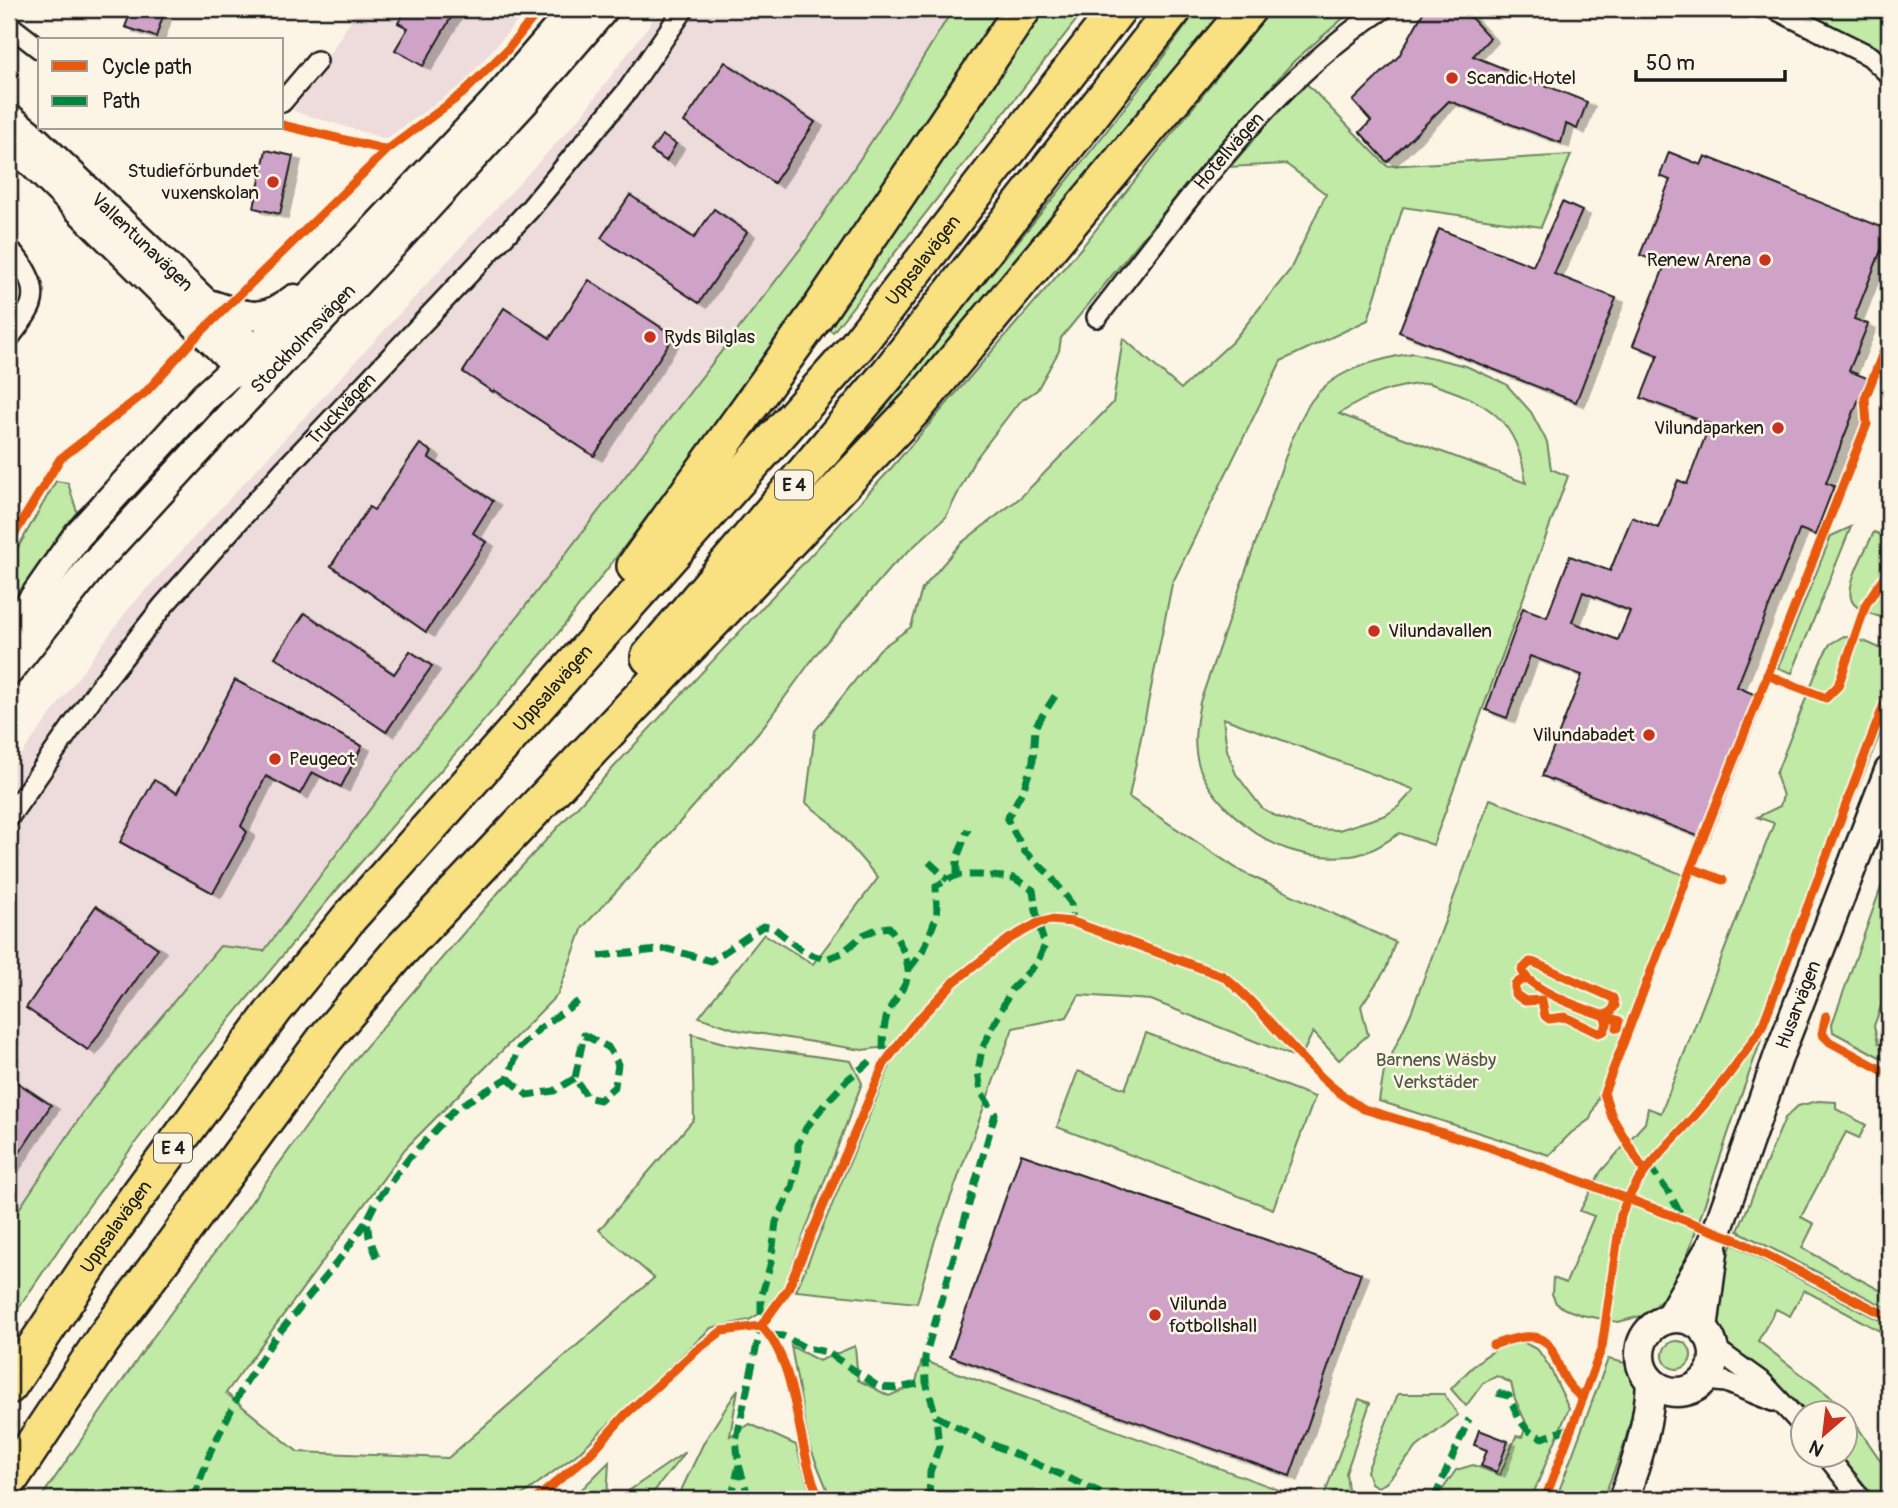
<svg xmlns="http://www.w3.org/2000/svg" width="1898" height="1508" viewBox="0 0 1898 1508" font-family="Pangolin,sans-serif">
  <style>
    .built { fill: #eedcdc }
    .green { fill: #c1eaa6; stroke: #6e8361; stroke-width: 2; fill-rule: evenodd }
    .building { fill: #cfa3c7; stroke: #1c1c1c; stroke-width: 2; fill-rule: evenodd; filter: url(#shadow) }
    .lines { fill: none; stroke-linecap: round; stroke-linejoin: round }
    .street-casing { stroke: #1c1c1c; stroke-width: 24 }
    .secondary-casing { stroke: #1c1c1c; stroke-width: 33 }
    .highway-casing { stroke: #1c1c1c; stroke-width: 40 }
    .street { stroke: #fcf5e5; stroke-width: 19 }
    .secondary { stroke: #fcf5e5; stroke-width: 28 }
    .highway { stroke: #f9e181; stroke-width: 35 }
    .quiet { stroke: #00873e; stroke-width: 7; stroke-dasharray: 14 7; stroke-linecap: butt }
    .cycleway-casing { stroke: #fcf5e5; stroke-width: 13 }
    .cycleway { stroke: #e8590c; stroke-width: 9 }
    .poi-dot { fill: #c8321e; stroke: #fcf5e5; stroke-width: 2.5 }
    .labels { text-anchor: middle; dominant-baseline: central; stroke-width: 5; stroke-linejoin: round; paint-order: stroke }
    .shield { fill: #fcf5e5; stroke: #5f5d58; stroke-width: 2 }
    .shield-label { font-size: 18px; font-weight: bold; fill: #1c1c1c }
    .poi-label { font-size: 19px; fill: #1c1c1c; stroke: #fcf5e5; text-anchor: start }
    .street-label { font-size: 19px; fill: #1c1c1c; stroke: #fcf5e5 }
    .park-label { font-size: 19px; fill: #4e5a45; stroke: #fcf5e5 }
  </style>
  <defs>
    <filter id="shadow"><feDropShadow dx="8" dy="4.5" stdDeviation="0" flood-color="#0004"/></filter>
  </defs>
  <rect width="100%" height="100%" fill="#fcf5e5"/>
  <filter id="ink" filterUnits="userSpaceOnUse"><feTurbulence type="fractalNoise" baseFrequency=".0143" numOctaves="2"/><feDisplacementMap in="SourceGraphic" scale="14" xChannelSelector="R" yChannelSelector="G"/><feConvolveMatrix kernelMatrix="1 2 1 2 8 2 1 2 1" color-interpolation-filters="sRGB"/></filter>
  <g filter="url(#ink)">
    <g class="built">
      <polygon points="358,9 528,9 462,85 386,139 293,111"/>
      <polygon points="661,9 954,9 877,133 801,248 400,769 263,951 220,946 91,1101 9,1224 9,771 129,608 581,116"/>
    </g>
    <g class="green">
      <polygon points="953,9 1005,9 867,217 695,454 546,649 329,899 191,1067 80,1218 9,1322 9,1224 91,1101 220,946 264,951 400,769 801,248 877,133"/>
      <polygon points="1042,9 1085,9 833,332 826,328"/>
      <path d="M1198,9H1233L882,424L871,418C982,284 1097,151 1198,9Z"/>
      <polygon points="1271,9 1354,9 1294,61 1211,154 1061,338 1059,351 1037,390 1018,403 974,461 946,517 891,567 817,653 763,727 664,840 583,927 558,994 405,1149 226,1393 298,1452 448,1458 654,1278 599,1230 694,1119 692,1034 731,1045 851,1061 862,1083 783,1289 767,1309 749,1320 711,1328 577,1454 517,1499 40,1499 151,1340 356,1058 510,879 887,473 1082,247"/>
      <polygon points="1798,9 1889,9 1889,57 1881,50"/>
      <polygon points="1304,81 1387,166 1571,155 1541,227 1403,207 1368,320 1281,361 1172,584 1129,797 1242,872 1395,942 1386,969 1361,1006 1368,1035 1339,1060 1313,1032 1300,1059 1151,1000 1079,995 1067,1017 1013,1028 935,1240 917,1303 796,1291 891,1063 904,1045 862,1050 738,1030 699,1017 764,934 813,964 878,878 829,821 806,803 815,731 880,649 911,627 922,589 960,544 1021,497 1113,403 1123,338 1181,389 1233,341 1290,270 1326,194 1286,164 1230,167"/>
      <path d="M1413,353L1466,366L1506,384L1531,412L1547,442L1551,469L1568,476L1433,845L1400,833C1385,843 1369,854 1351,856C1330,858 1307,856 1287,849C1254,838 1210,799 1199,766C1192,744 1196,724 1200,702L1291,441C1297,430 1301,417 1308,406C1330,370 1375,360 1413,353ZM1428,383C1487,401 1518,418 1526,483L1339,414C1369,394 1392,386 1428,383ZM1223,718L1413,789L1414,790L1399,806L1386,815L1339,830L1312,829L1276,816L1262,808L1236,774L1227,750Z"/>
      <polygon points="56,481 68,483 77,512 9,611 9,563"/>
      <polygon points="1851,527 1792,673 1778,668 1831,536"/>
      <path d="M1874,532L1889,538V620C1879,616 1861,612 1854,604C1841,590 1867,548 1874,532Z"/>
      <polygon points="1844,636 1866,642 1889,652 1889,707 1885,721 1792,954 1736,1110 1688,1254 1677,1277 1663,1299 1645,1315 1618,1322 1582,1315 1565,1309 1556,1303 1552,1294 1553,1278 1566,1283 1594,1216 1580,1211 1601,1171 1645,1123 1648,1108 1661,1113 1774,823 1757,817 1780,806 1783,796 1776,774 1822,658 1830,644"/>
      <polygon points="1490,799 1684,875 1590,1119 1571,1133 1549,1155 1379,1101 1384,1071 1411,1013"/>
      <polygon points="1889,865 1889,984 1874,1026 1878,1043 1889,1050 1889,1062 1833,1032 1832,1024"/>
      <polygon points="1146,1033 1315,1097 1273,1209 1057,1127 1078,1071 1125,1089"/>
      <polygon points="1818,1101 1836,1102 1836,1109 1866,1125 1859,1138 1846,1132 1801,1217 1814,1224 1802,1248 1889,1295 1889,1309 1738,1231 1785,1118 1798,1106"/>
      <path d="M1732,1244L1889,1325V1336L1804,1290L1790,1316L1776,1309L1758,1341L1844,1407L1889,1473V1499H1876L1841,1456H1846V1414L1808,1413C1801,1404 1789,1397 1780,1389C1765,1377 1740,1363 1729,1350C1701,1319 1719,1277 1732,1244Z"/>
      <circle cx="1677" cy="1355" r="14"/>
      <path d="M1523,1342L1538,1350L1549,1366L1569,1408L1531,1499H1436L1456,1470L1473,1465L1500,1475L1516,1436L1522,1437L1527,1425L1515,1399L1511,1383L1497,1376L1483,1383L1466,1406L1451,1389C1472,1367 1491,1344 1523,1342Z"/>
      <polygon points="791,1346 819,1361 855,1346 858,1380 889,1396 915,1385 922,1360 1304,1499 831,1499 809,1445"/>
      <polygon points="1608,1359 1625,1363 1633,1373 1638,1394 1623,1448 1603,1499 1556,1499"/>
      <polygon points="738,1389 730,1436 750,1424 796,1445 812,1499 677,1499 704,1442"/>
      <polygon points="1398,1394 1444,1394 1458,1415 1417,1447 1386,1483 1378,1487 1371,1483 1367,1471"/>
      <polygon points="1359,1399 1370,1403 1346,1473 1349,1499 1323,1499"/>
      <polygon points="685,1452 648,1499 617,1499"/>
      <polygon points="609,1462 607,1499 572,1499"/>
    </g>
    <g class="building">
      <polygon points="132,9 142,9 163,16 156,37 125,27"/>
      <polygon points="406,9 456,9 423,66 395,50 408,28 398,23"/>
      <polygon points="1425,9 1463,9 1490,38 1473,56 1587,102 1577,129 1566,124 1561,143 1449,101 1387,162 1360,132 1371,121 1353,101 1399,56"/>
      <polygon points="725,62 815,122 774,183 684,122"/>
      <polygon points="662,135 676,144 666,161 651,151"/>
      <polygon points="266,150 293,156 280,214 254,208"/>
      <path d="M1669,152L1701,165L1705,156L1889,230L1854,319L1868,324L1849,371L1867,378L1826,483L1834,486L1815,535L1800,529L1737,687L1756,695L1700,837L1542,776L1582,675L1530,656L1507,718L1486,710L1523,608L1547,617L1570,556L1610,571L1632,517L1658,528L1678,480L1687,484L1710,424L1641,398L1658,355L1633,345L1665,265L1640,255L1670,180L1660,176ZM1583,592L1630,611L1618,640L1572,622Z"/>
      <polygon points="630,195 694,238 714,209 747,232 699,303 601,238"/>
      <polygon points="1562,202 1582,211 1554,274 1616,298 1576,402 1399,332 1439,229 1533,266"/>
      <polygon points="589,280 674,336 594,456 494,390 493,392 463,372 504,308 550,338"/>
      <polygon points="420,444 432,452 429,458 493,501 473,533 486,542 426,632 331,566 369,507 374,510"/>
      <polygon points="305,613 394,674 410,651 432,666 386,732 275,657"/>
      <polygon points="235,680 362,746 341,787 312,772 300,794 266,776 241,826 247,832 213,893 120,842 154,780 177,793"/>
      <polygon points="96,906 158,948 88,1050 26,1008"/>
      <polygon points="9,1077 51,1105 9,1169"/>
      <polygon points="1021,1154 1361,1273 1290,1476 950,1356"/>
      <polygon points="1479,1430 1508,1441 1497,1472 1481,1466 1487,1450 1474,1445"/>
    </g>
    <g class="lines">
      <defs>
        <g id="street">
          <polyline points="1775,9 1870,56 1889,74"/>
          <polyline points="9,25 40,49"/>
          <polyline points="282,102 317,61"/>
          <path d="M9,249C22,263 38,285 31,305C27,316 16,328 9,338"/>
          <path id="s1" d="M1097,317C1181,210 1268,84 1383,9"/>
          <path id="s2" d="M9,817L99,688L163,606L283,471L529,210L628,90L684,9"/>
          <polyline points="1713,1347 1763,1383 1804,1427"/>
          <polyline points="1705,1380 1726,1382 1773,1401"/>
          <polyline points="1827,1456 1861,1499"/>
        </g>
        <g id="secondary">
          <path id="s3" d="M9,118L29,134L267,362"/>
          <polyline points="21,152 251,379"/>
          <path d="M212,305C248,317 262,324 294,299"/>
          <polyline points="9,634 77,536 205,396 256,350 351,254 495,101 574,9"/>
          <path id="s4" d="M9,671L93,565L228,418L397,240L525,101L604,9"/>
          <circle cx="1677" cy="1355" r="37"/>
          <path id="s5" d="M1669,1318L1713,1243L1780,1052L1889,771"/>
          <polyline points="1703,1329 1713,1252"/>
          <path d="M1623,1499C1638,1461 1649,1423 1651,1382"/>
        </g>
        <g id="highway">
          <polyline points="635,566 818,312 1023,9"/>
          <polyline points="649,657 888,374 1174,9"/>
          <path id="s6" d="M9,1386L112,1231L275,1009L349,918L856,347L1118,9"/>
          <polyline points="9,1481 102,1341 325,1039 400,951 917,406 1248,9"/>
        </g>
      </defs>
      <use href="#street" class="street-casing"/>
      <use href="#secondary" class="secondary-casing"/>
      <use href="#highway" class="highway-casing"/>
      <use href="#street" class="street"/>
      <use href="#secondary" class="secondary"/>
      <use href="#highway" class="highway"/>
      <g class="quiet">
        <polyline points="1055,696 1035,727 1033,761 1024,788 1007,819 1025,852 1049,874 1071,903 1073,922"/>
        <polyline points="929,862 948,880"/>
        <polyline points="957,875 957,858 968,829"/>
        <path d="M599,956L668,949L711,961L763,926L774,928L800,949L812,955L826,959L842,953L863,935L877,929L889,927C900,941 913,965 906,982C901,994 891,1003 887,1015C882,1032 883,1047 884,1064"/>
        <polyline points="909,969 924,949 937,915 936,886 957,875 980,875 1014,878 1033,890 1038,923 1045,945 1037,963 1011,990 982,1049 978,1071 981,1092 995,1114 925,1357 926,1382 936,1416 978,1438 1116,1499"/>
        <polygon points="584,1035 608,1047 618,1064 615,1086 600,1100 587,1097 575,1078"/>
        <polyline points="508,1078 527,1095 554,1091 575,1078"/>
        <polyline points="1649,1166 1669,1193 1683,1218"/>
        <polyline points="377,1257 369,1237 367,1220 377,1200 409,1158 456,1108 508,1078 519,1048 540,1028 580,1000"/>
        <polyline points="771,1335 783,1336 806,1348 827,1352 879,1387 899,1388 926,1382"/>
        <path d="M1497,1393L1509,1396C1518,1416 1521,1431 1543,1438L1572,1427"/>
        <polyline points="193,1499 212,1448 244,1385 274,1339 342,1256 367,1220"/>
        <polyline points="731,1499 739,1465"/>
        <polyline points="749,1499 739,1465 736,1441 761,1326 761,1298 771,1262 776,1222 792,1188 798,1162 798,1145 806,1128 825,1104 848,1079 872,1060"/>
        <polyline points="929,1499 930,1472 939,1447 936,1416"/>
        <polyline points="1362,1499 1363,1496"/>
        <polyline points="1434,1499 1469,1419"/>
      </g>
      <defs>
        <g id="cycleway">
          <polyline points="282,125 387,150"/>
          <polyline points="9,543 60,459 146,392 192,341 387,150 462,94 508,49 540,9"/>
          <polyline points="1767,675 1826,698 1838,686 1866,604 1889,569"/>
          <polyline points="1691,868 1867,424 1865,398 1889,338"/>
          <polyline points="1529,980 1522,980 1515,984 1515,994 1525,1001 1542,1000 1545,1016 1549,1019 1565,1017 1598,1033 1604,1031 1607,1024 1604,1015"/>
          <path d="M1604,1015L1610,1013L1615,1006L1613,998L1535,963L1530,962L1522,970C1530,993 1597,1013 1619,1021L1617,1028"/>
          <polyline points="1826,1016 1822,1034 1830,1042 1889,1074"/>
          <polyline points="1644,1171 1612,1117 1604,1093 1691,868 1723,880"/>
          <path d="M761,1326C800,1364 795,1448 820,1499"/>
          <path d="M1493,1345C1572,1316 1540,1369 1583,1398"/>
          <path d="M536,1499L591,1453L625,1415L693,1353L722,1331L761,1326L788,1289L884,1064L913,1025L955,981L1009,939L1038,923L1050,920L1073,922L1223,976C1273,1016 1307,1078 1364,1109L1489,1147L1735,1239L1889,1317"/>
          <path d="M1545,1499L1602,1347L1621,1215C1634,1177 1664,1150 1690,1121C1717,1091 1741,1060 1762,1027L1889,691"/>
        </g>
      </defs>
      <use href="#cycleway" class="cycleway-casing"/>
      <use href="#cycleway" class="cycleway"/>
    </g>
  </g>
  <g class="poi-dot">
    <circle cx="1452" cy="78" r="7"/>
    <circle cx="273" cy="182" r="7"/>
    <circle cx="1765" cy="260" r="7"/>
    <circle cx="650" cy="337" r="7"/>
    <circle cx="1778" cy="428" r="7"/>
    <circle cx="1374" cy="631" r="7"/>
    <circle cx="1649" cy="735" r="7"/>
    <circle cx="275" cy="759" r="7"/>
    <circle cx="1155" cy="1315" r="7"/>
  </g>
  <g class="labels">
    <g class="shield">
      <rect x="775" y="470.5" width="38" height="29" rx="5"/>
      <rect x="154" y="1133.5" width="38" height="29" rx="5"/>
    </g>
    <g class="shield-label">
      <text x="794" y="485">E 4</text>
      <text x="173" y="1148">E 4</text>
    </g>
    <g class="poi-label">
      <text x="1466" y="78">Scandic Hotel</text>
      <text x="259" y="171" text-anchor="end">Studieförbundet<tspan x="259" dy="22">vuxenskolan</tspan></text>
      <text x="1751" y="260" text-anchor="end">Renew Arena</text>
      <text x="664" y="337">Ryds Bilglas</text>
      <text x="1764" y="428" text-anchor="end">Vilundaparken</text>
      <text x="1388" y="631">Vilundavallen</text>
      <text x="1635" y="735" text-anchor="end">Vilundabadet</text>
      <text x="289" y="759">Peugeot</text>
      <text x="1169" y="1304">Vilunda<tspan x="1169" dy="22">fotbollshall</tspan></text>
    </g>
    <g class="street-label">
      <text stroke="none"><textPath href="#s1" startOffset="212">Hotellvägen</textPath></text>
      <text stroke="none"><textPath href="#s3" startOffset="182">Vallentunavägen</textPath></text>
      <text stroke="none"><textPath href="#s6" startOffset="1452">Uppsalavägen</textPath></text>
      <text stroke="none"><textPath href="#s4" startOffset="444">Stockholmsvägen</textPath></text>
      <text stroke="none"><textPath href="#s2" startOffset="527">Truckvägen</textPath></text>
      <text stroke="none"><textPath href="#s6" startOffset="886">Uppsalavägen</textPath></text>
      <text stroke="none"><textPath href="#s5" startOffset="340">Husarvägen</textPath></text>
      <text stroke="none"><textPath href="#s6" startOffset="192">Uppsalavägen</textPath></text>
    </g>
    <g class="park-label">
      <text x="1436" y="1060">Barnens Wäsby<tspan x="1436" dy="22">Verkstäder</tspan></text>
    </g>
  </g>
  <rect width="1898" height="1508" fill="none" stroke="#fcf5e5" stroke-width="35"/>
  <rect x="18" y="18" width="1863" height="1473" fill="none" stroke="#1c1c1c" stroke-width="2.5" filter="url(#ink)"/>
  <rect x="38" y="38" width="245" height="91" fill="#fcf5e5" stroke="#a29e95" stroke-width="2"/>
  <rect x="52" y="61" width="35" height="10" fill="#e8590c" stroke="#a29e95" stroke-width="2"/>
  <text x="102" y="74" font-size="21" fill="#1c1c1c">Cycle path</text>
  <rect x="52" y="96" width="35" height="10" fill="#00873e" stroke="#a29e95" stroke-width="2"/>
  <text x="102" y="108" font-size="21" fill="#1c1c1c">Path</text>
  <g transform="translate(1824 1434) rotate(208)"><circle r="33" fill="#fcf5e5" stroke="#a29e95" stroke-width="2"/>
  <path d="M0-5L12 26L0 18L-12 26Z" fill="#c8321e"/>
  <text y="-10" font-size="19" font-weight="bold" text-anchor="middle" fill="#1c1c1c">N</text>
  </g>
  <path d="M1636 70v10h149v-10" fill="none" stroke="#1c1c1c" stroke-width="3.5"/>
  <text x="1646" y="70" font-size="21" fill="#1c1c1c" stroke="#fcf5e5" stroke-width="5" paint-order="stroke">50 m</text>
</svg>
